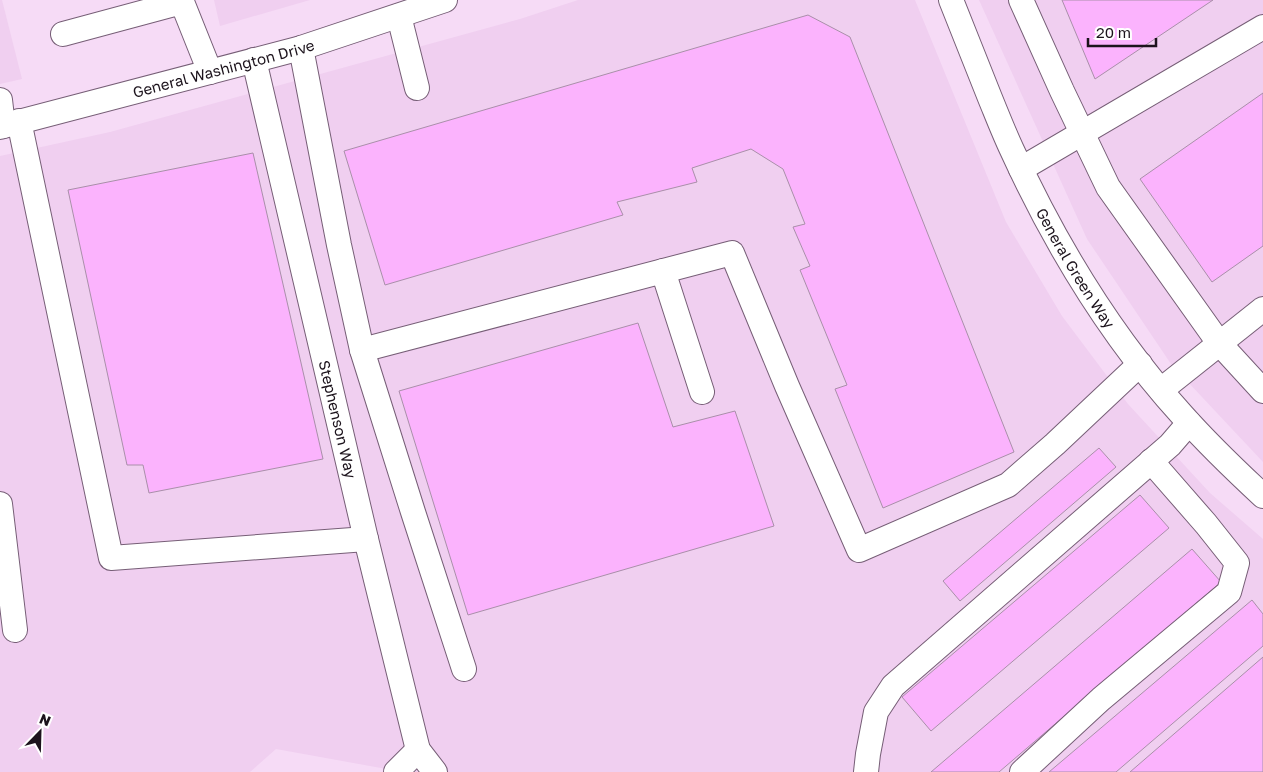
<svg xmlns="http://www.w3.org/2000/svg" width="1263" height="772" viewBox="0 0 1263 772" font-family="'Golos Text',sans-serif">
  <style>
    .built { fill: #f0cff0 }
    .building { fill: #fbb3fd; stroke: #a98fa9 }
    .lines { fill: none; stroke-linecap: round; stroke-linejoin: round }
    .minor-casing { stroke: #765e76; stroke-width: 26 }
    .minor { stroke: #fff; stroke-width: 24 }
    .labels { text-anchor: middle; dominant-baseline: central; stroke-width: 4; stroke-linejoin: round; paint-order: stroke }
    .street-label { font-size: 15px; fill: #1c131c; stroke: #fff }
  </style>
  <rect width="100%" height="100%" fill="#f6dbf6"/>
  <g class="built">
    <polygon points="0,0 2,0 22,79 0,84"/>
    <polygon points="214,0 310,0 220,26"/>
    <polygon points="578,0 915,0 1006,222 1062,316 1128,404 1210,493 1263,539 1263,772 403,772 276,749 250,772 0,772 0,156 110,132 520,19"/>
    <polygon points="979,0 1263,0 1263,462 1171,364 1087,239"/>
  </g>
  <g class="building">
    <polygon points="1062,0 1213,0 1095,79"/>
    <polygon points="808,15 850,37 1014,452 883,508 835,389 847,385 800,270 810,266 793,227 805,224 783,169 751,149 692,168 697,182 617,202 623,215 385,285 344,151"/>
    <polygon points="1263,93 1263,246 1212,282 1140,179"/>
    <polygon points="253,153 323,459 149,493 143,465 127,465 68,190"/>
    <polygon points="638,323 673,427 735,411 774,526 468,615 399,391"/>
    <polygon points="1099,448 1116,467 960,601 943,581"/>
    <polygon points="1140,495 1169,528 931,731 902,697"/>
    <polygon points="1192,549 1221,582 999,772 931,772"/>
    <polygon points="1252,600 1263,614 1263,646 1116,772 1049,772"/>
    <polygon points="1263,657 1263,772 1130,772"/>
  </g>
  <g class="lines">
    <defs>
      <g id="minor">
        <path id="s1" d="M951,0C964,33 977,65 990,98C997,115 1004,133 1012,150C1056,246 1112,338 1183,416C1208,444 1235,470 1263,496"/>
        <polyline points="1021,0 1062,91 1108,187 1219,343 1263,391"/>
        <polyline points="399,16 417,88"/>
        <polyline points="63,34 182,2 210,72"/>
        <polyline points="301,48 339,245 362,350 413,512 464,669"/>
        <path id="s2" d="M254,60L366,539L418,750L435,772"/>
        <polyline points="0,100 3,126"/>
        <polyline points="19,121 111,558 366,539"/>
        <path id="s3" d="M0,127L301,48L445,0"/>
        <polyline points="1021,169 1263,27"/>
        <polyline points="663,271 702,392"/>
        <polyline points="362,350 732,253 787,386 859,550 1008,485 1055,444 1140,364"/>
        <polyline points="1161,390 1263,309"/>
        <polyline points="0,504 15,630"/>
        <polyline points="396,772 418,750"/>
        <polyline points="866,772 868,754 876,712 893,686 1170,445 1189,423"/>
        <polyline points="1022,772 1101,699 1229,592 1237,563 1206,524 1151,461"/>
      </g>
    </defs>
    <use href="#minor" class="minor-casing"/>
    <use href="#minor" class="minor"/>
  </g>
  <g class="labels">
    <g class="street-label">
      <text stroke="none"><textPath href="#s3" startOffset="231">General Washington Drive</textPath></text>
      <text stroke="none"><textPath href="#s1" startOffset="296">General Green Way</textPath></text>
      <text stroke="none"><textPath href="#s2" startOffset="369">Stephenson Way</textPath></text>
    </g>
  </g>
  <g transform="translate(40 732) rotate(23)" stroke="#ffffff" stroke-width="4" paint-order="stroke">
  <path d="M0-4L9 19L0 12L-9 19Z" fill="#1c131c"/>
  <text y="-8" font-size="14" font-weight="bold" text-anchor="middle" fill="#1c131c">N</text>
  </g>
  <path d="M1088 38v8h68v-8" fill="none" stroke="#1c131c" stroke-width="2.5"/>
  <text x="1096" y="38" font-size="15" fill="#1c131c" stroke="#ffffff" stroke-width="4" paint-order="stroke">20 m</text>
</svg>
